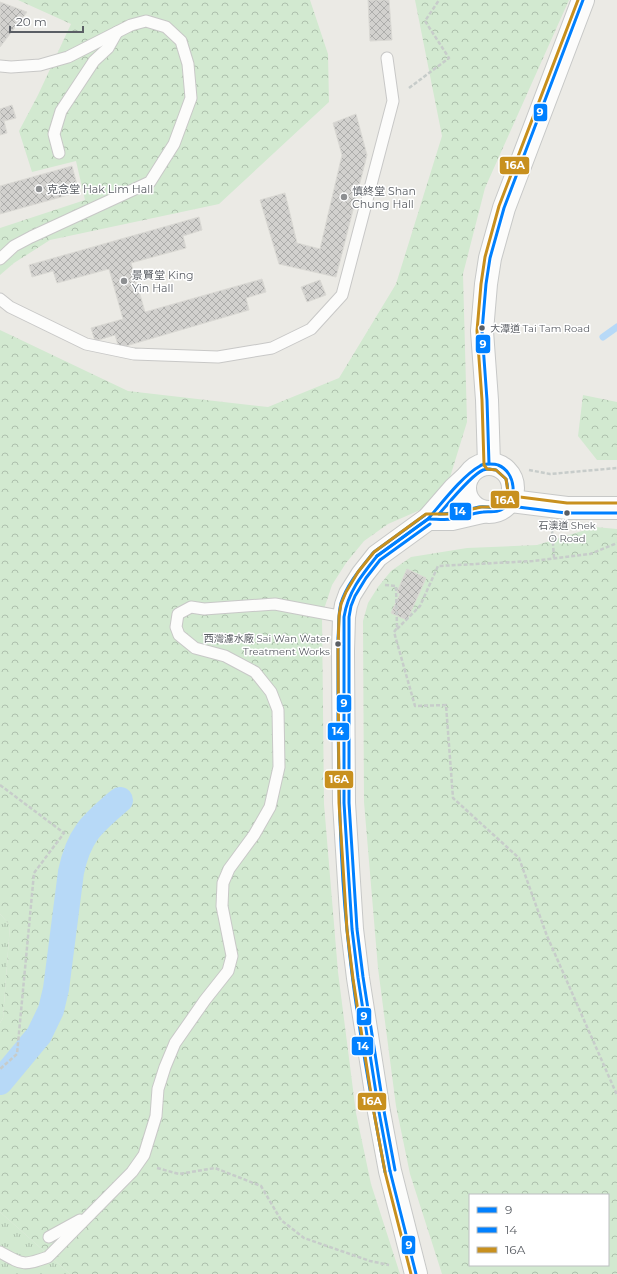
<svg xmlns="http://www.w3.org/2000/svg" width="617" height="1274" viewBox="0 0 617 1274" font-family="Montserrat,'Noto Sans TC',sans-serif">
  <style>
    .grass { fill: url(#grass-tufts) }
    .forest { fill: url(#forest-crowns); fill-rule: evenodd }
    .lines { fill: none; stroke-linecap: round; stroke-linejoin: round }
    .stream { stroke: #b7d9f7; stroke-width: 7 }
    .canal { stroke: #b7d9f7; stroke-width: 26 }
    .building { fill: url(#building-cross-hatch); stroke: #dad9d4 }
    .lane-casing { stroke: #c8c8c7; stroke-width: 13 }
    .secondary-casing { stroke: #c7c8c7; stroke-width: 24 }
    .path { stroke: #c7ccca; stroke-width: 2.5; stroke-dasharray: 4 2; stroke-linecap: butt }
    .lane { stroke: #fcfcfb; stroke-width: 11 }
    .secondary { stroke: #fcfcfb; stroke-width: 22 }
    .bus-1-casing { stroke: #fff; stroke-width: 6 }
    .bus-2-casing { stroke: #fff; stroke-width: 6 }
    .bus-3-casing { stroke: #fff; stroke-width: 6 }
    .bus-1 { stroke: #0080ff; stroke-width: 3 }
    .bus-2 { stroke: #0080ff; stroke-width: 3 }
    .bus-3 { stroke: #c8901e; stroke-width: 3 }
    .poi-dot { fill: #8d8f91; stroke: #fff; stroke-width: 1.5 }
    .bus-dot { fill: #5a5e64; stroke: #fff; stroke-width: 1.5 }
    .labels { text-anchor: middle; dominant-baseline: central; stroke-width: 3; stroke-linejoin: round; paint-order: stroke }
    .bus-label { font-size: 10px; fill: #5a5e64; stroke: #fff; text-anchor: start }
    .poi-label { font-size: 11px; fill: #5a5e64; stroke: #fff; text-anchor: start }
    .line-badge { stroke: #fff; stroke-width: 1.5 }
    .badge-label { font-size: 11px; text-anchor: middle; font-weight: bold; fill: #fff }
  </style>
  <defs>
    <pattern id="grass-tufts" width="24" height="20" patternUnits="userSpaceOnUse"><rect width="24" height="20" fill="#d2e9d0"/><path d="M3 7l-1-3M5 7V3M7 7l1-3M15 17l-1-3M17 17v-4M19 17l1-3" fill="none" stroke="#adc0ac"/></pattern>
    <pattern id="forest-crowns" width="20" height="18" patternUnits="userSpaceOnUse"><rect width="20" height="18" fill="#d2e9d0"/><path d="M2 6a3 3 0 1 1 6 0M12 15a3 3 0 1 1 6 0" fill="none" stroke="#adc0ac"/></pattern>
    <pattern id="building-cross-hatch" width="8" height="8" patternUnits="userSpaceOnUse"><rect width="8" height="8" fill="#d2d1ce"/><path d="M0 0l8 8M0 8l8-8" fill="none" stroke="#adadab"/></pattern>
  </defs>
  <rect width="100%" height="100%" fill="#ebeae5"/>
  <g class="grass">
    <polygon points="0,914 10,925 3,1018 0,1023"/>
    <polygon points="0,1212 70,1274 0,1274"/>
  </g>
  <g class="forest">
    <polygon points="18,0 310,0 328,54 329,102 219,204 50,240 14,263 0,275 0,228 85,200 76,161 32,172 19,131 38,95 71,24"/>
    <polygon points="415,0 569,0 485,188 463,274 467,422 443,500 388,524 364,541 346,563 332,585 322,615 324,804 338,972 356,1113 371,1184 400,1274 70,1274 0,1212 0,1023 3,1018 10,925 0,914 0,330 128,391 268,407 339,378 396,284 442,136"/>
    <polygon points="583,395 617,402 617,460 597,460 578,436"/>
    <path d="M595,527L617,529V1274H442L410,1174L396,1106L378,968L364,802L363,621L368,603L378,587L391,571L411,557L467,548L537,545ZM470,1195H608V1265H470Z"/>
  </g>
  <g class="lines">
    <polyline class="stream" points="603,337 617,327"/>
    <path class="canal" d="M0,1082L39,1035L51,1010L56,989L71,872C79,834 92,824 120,800"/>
  </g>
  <g class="building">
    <polygon points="368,0 389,0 392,40 370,41"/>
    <polygon points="0,2 27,12 0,47"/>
    <polygon points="12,105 16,118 4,121 7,133 0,135 0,109"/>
    <polygon points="356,114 367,155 336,277 279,264 260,200 285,193 297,243 320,249 342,155 333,123"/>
    <polygon points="72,166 79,192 0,214 0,186"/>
    <polygon points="199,217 202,230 183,236 186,248 131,263 145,312 262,279 266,292 246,298 249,310 119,348 115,335 95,341 91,328 123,319 109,269 57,283 53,271 32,277 29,265"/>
    <polygon points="320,280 326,295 307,302 301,287"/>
    <polygon points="407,569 426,578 407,620 391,613 400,594 397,592"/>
  </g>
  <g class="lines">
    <defs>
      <g id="lane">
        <polyline points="0,66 11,67 40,65 68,57 131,25 146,21 166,27 181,41 188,64 191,98 174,144 150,182 31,237 14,246 0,259"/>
        <polyline points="59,153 54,134 61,111 94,61 108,48 117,32"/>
        <polyline points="0,299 10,307 86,344 134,354 218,357 272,348 311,329 342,295 393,101 387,58"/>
        <polyline points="49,1237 80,1220"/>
        <path d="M0,1252C23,1265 23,1266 48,1257L132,1172L144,1155L156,1116L158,1089L165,1067L175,1043L205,1000L228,971L232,956L222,906L223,883L229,869L254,835L270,807L279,767L278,710L271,692L255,672L225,656L195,648L179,635L176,627L178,614L191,607L204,609L275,604L344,617"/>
      </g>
      <g id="secondary">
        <circle cx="489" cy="488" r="24"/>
        <polyline points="489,464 487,400 482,331 486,284 490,258 504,208 583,0"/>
        <polyline points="511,501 567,508 617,508"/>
        <polyline points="428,519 452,519 482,512"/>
        <polyline points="416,1274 390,1171 379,1112 358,978 352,929 344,803 343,651 344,617 346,605 350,594 362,575 377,556 428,519 455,488 468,476"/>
      </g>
    </defs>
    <use href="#lane" class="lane-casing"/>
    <use href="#secondary" class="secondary-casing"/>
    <g class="path">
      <polyline points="409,88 449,58 425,21 439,0"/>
      <polyline points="529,470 550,474 617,468"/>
      <polyline points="552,530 554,558"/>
      <polyline points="385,585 396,586 397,628 394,632 415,706 446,705 453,798 519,858 547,936 617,1095"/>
      <polyline points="397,629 420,606 438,566 533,561 590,554 617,543"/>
      <polyline points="0,785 64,833 34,873 17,1054 0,1069"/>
      <polyline points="157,1168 179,1174 215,1168 261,1186 281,1220 304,1238 370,1261 389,1265"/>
    </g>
    <use href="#lane" class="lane"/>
    <use href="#secondary" class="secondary"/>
    <defs>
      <g id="bus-1">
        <polyline points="489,464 487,400 482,331 486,284 490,258 504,208 583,0"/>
        <path d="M489,464C492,464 496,464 498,465C516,472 519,501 501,510C495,513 489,511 483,512C473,513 463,517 453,519C445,520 436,519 428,519C441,504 463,475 480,466C482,464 486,464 489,464Z"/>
        <path d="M377,556C361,576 348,592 344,617V803L352,929L358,978L379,1112L390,1171"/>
        <polyline points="377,556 428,519"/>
        <polyline points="377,556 428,519"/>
        <polygon points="390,1171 415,1270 416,1274"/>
      </g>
      <g id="bus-2">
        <path d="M489,469L496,470L506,479C509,490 509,504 495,507C490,508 485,506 479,507C466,510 453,514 439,514C448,504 471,475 483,470C483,470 488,469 489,469Z"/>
        <polyline points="510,506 566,513 617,513"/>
        <polyline points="374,552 425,515"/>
        <path d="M373,553C361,568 347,584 341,603C338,614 339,627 338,638C338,666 338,693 338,721C339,791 340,861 347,930C355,1011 370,1092 385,1172"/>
        <polyline points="395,1170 384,1111 363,977 357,929 349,803 349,617 351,606 355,596 366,578 380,560 430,524"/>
      </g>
      <g id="bus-3">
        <polyline points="512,496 567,503 617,503"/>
        <polyline points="411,1274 385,1172 374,1113 353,979 347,930 339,803 338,651 339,616 341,604 346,592 358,572 374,552 426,514 451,514 481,507 494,507 499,505 506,499 508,492 506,479 496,470 487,469 484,465 482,400 477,331 481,284 485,257 499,206 578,0"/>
      </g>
    </defs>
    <use href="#bus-1" class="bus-1-casing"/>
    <use href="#bus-2" class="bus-2-casing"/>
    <use href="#bus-3" class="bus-3-casing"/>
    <use href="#bus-1" class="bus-1"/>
    <use href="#bus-2" class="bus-2"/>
    <use href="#bus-3" class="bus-3"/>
  </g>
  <g class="poi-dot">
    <circle cx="39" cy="189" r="4"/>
    <circle cx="344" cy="197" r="4"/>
    <circle cx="124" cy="281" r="4"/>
  </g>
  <g class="bus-dot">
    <circle cx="482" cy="328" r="3.5"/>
    <circle cx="567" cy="513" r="3.5"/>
    <circle cx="338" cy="644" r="3.5"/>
  </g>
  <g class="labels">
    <g class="bus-label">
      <text x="490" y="328">大潭道 Tai Tam Road</text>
      <text x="567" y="525" text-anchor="middle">石澳道 Shek<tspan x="567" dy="13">O Road</tspan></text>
      <text x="330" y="638" text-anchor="end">西灣濾水廠 Sai Wan Water<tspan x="330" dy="13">Treatment Works</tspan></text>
    </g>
    <g class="poi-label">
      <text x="47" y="189">克念堂 Hak Lim Hall</text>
      <text x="352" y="191">慎終堂 Shan<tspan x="352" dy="13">Chung Hall</tspan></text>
      <text x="132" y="275">景賢堂 King<tspan x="132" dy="13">Yin Hall</tspan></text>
    </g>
  </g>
  <g class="line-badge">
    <rect x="533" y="103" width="15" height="19" rx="4" fill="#0080ff"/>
    <rect x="499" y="156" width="31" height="19" rx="4" fill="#c8901e"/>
    <rect x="475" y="334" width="16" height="20" rx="4" fill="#0080ff"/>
    <rect x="490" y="490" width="30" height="19" rx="4" fill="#c8901e"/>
    <rect x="449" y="502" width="23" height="19" rx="4" fill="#0080ff"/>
    <rect x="336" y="694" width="16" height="19" rx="4" fill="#0080ff"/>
    <rect x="327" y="722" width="23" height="19" rx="4" fill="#0080ff"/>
    <rect x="324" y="770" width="30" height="19" rx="4" fill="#c8901e"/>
    <rect x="356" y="1007" width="16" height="19" rx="4" fill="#0080ff"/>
    <rect x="351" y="1036" width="23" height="20" rx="4" fill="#0080ff"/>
    <rect x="357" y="1092" width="30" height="19" rx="4" fill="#c8901e"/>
    <rect x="401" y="1235" width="15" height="20" rx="4" fill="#0080ff"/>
  </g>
  <g class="badge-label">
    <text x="540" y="116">9</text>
    <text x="515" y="169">16A</text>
    <text x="483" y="348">9</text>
    <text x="505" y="504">16A</text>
    <text x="460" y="515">14</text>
    <text x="344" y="707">9</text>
    <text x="338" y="735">14</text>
    <text x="339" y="783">16A</text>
    <text x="364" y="1020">9</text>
    <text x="363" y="1050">14</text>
    <text x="372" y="1105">16A</text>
    <text x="409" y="1249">9</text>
  </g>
  <rect x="469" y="1194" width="140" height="72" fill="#ffffff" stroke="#bdbfc1"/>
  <rect x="477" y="1207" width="20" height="6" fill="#0080ff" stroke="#bdbfc1"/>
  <text x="505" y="1214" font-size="12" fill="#5a5e64">9</text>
  <rect x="477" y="1227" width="20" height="6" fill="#0080ff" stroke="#bdbfc1"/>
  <text x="505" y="1234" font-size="12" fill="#5a5e64">14</text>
  <rect x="477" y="1247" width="20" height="6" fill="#c8901e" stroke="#bdbfc1"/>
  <text x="505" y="1254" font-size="12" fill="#5a5e64">16A</text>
  <path d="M10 26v6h73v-6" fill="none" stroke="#5a5e64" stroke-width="2"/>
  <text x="16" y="26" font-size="12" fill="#5a5e64" stroke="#ffffff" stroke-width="3" paint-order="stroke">20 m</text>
</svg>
